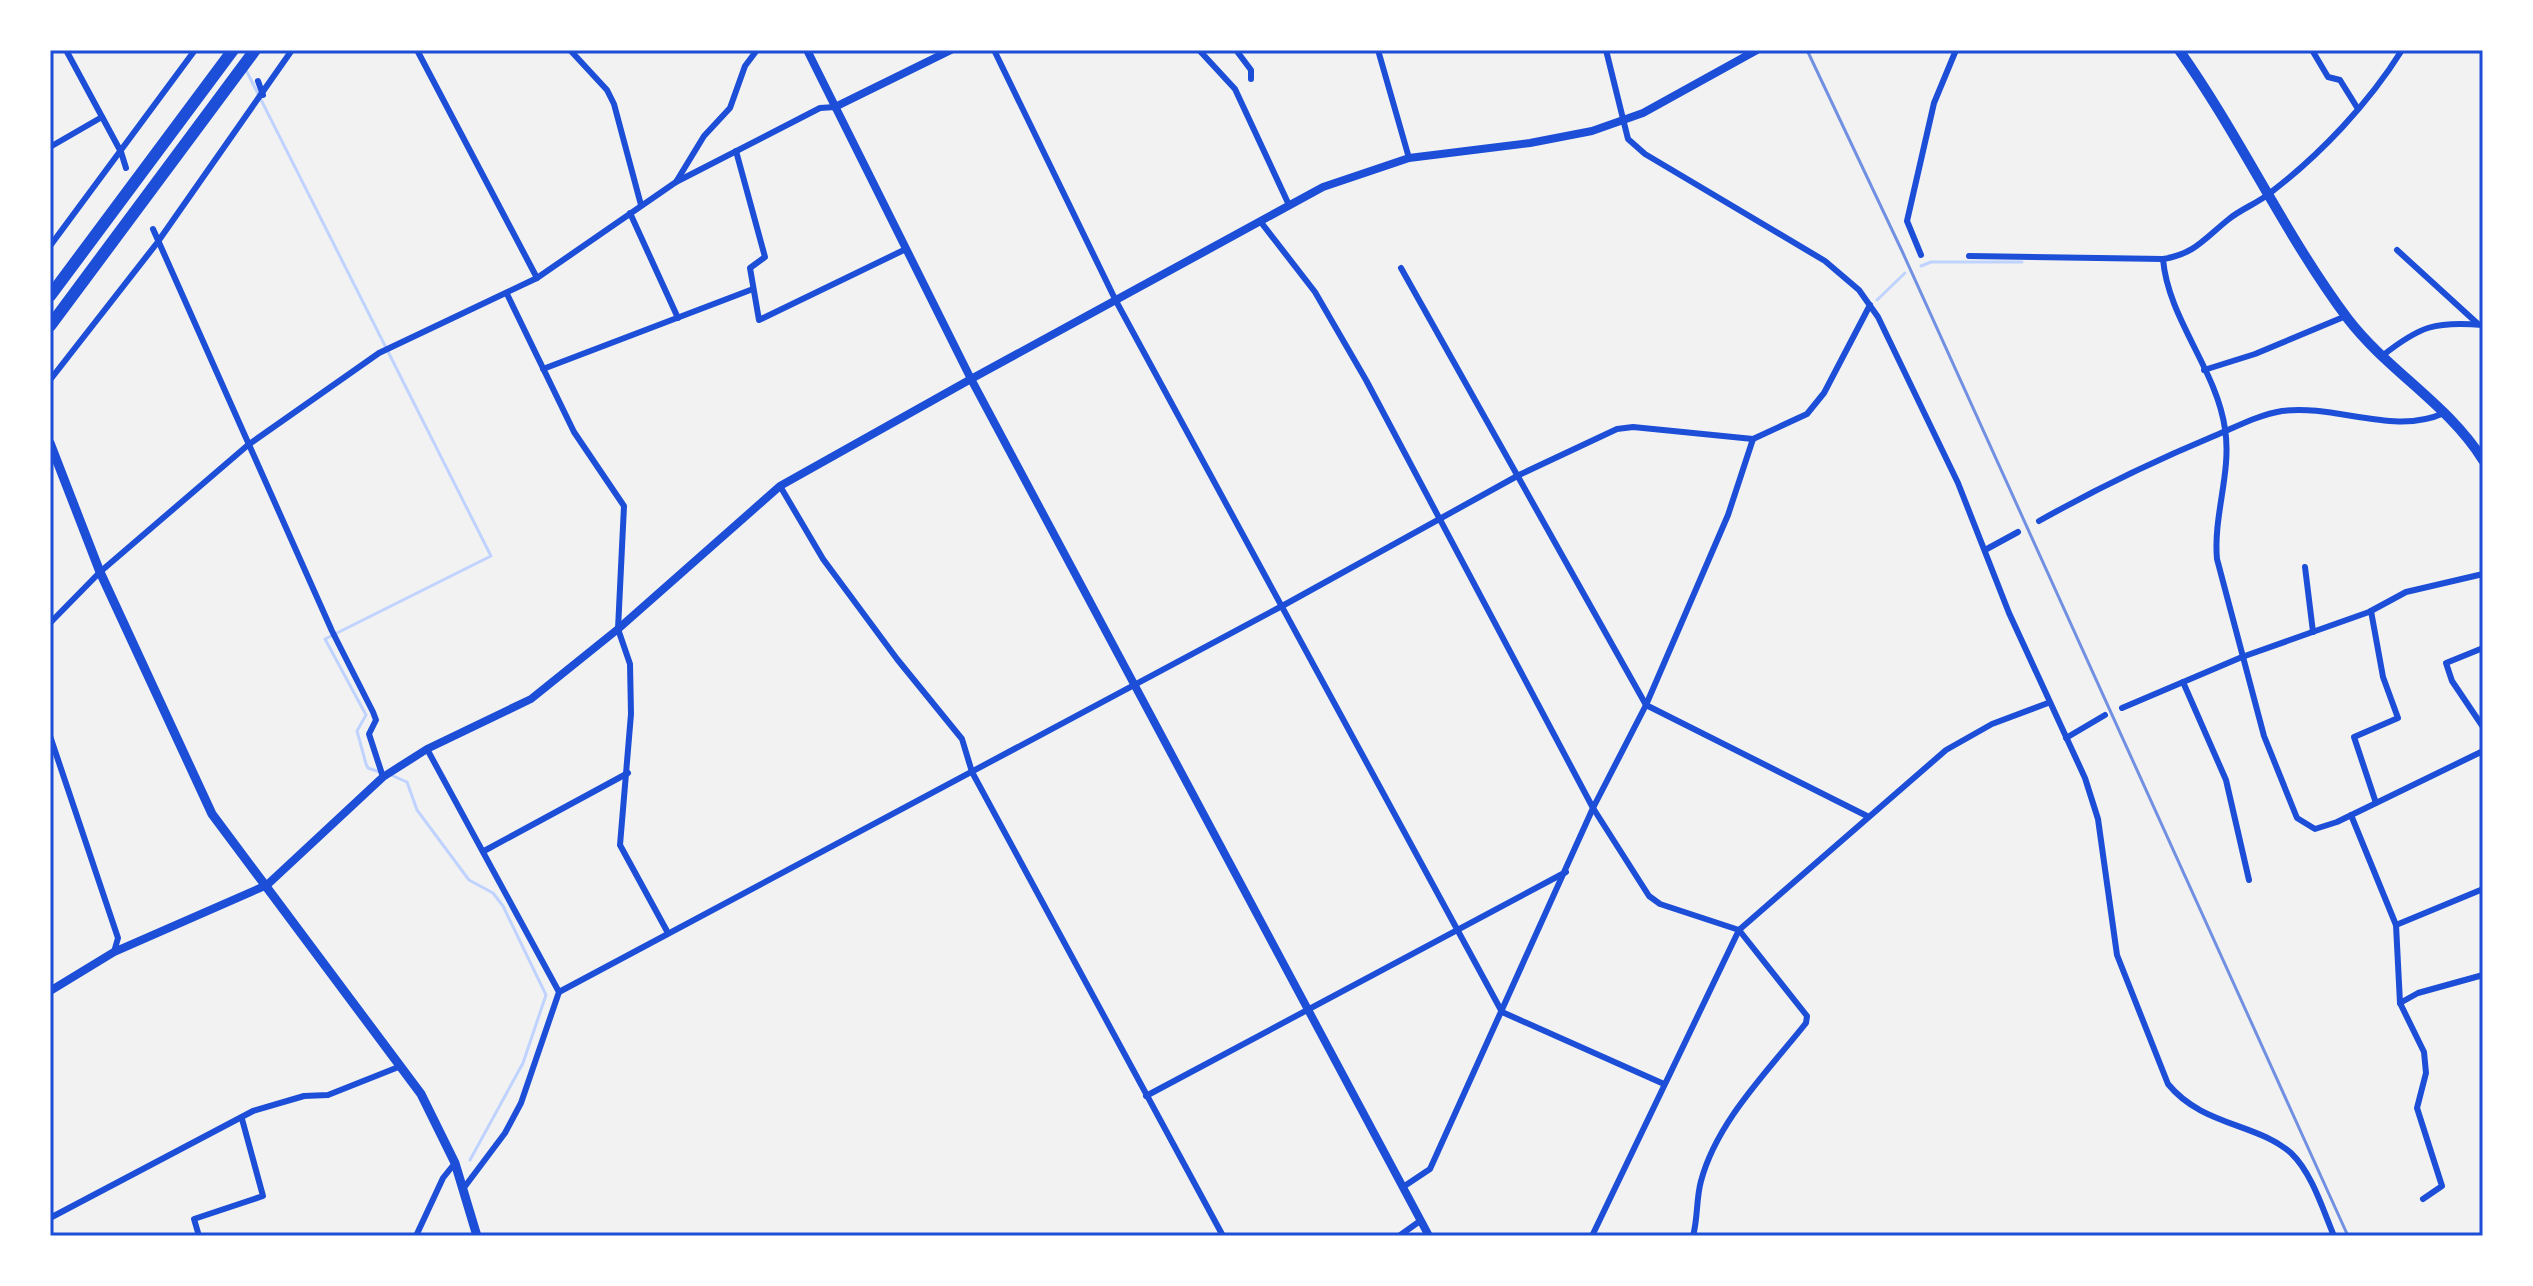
<svg xmlns="http://www.w3.org/2000/svg" width="2533" height="1286" viewBox="0 0 2533 1286" font-family="'Roboto Condensed',sans-serif">
  <style>
    .lines { fill: none; stroke-linecap: round; stroke-linejoin: round }
    .stream { stroke: #bfd3fe; stroke-width: 3 }
    .minor { stroke: #1d4ed8; stroke-width: 6 }
    .tertiary { stroke: #1d4ed8; stroke-width: 8 }
    .secondary { stroke: #1d4ed8; stroke-width: 9 }
    .primary { stroke: #1d4ed8; stroke-width: 10 }
    .motorway { stroke: #1d4ed8; stroke-width: 12 }
    .rail { stroke: #7290e2; stroke-width: 3 }
    .neatline { fill: none; stroke: #1d4ed8; stroke-width: 3 }
  </style>
  <rect width="100%" height="100%" fill="#f2f2f2"/>
  <g class="lines">
    <g class="stream">
      <polyline points="246,70 491,556 325,639 366,715 357,731 366,764 368,768 380,772"/>
      <polyline points="1921,266 1931,262 2022,262"/>
      <polyline points="1877,300 1905,273"/>
      <polyline points="391,775 407,782 417,810 469,880 493,893 503,906 546,995 523,1063 470,1160"/>
    </g>
    <g class="minor">
      <polyline points="66,50 121,152 126,168"/>
      <polyline points="417,50 537,278"/>
      <polyline points="570,50 607,90 614,104 641,205"/>
      <polyline points="994,50 1116,301 1502,1012 1664,1084"/>
      <polyline points="1199,50 1235,89 1289,205"/>
      <polyline points="1236,50 1251,70 1251,79"/>
      <polyline points="1300,50 1301,50"/>
      <polyline points="1378,50 1409,158"/>
      <path d="M1606,50L1628,139L1645,154L1825,261L1859,290L1878,317L1958,483L2009,613L2085,778L2098,819L2117,955L2168,1084C2202,1126 2257,1123 2291,1153C2312,1173 2323,1210 2334,1236"/>
      <polyline points="2312,50 2328,77 2340,80 2358,109"/>
      <polyline points="258,81 263,95"/>
      <polyline points="50,147 102,117"/>
      <polyline points="736,151 765,257 750,268 759,320 906,249"/>
      <polyline points="676,182 704,136 730,108 745,66 757,50"/>
      <polyline points="630,213 678,318"/>
      <path d="M1260,221L1315,292L1366,380L1593,808L1649,896L1660,904L1739,930L1807,1016L1806,1023C1768,1071 1717,1121 1701,1181C1696,1199 1698,1218 1693,1236"/>
      <polyline points="153,229 332,631 373,712 376,720 369,734 383,777"/>
      <polyline points="50,246 195,50"/>
      <polyline points="2397,250 2478,324"/>
      <polyline points="1921,255 1907,221 1934,103 1956,50"/>
      <path d="M1969,256L2163,259C2195,254 2205,238 2229,219C2241,209 2258,203 2270,193C2320,155 2369,103 2402,50"/>
      <path d="M2163,259C2168,319 2217,370 2225,429C2232,471 2213,516 2217,559L2264,736L2297,818L2315,829L2337,822L2483,751"/>
      <polyline points="1401,268 1646,705 1867,816"/>
      <polyline points="507,294 574,432 624,506 618,629 630,664 631,714 620,845 668,933"/>
      <path d="M2382,356C2420,326 2435,321 2483,325"/>
      <polyline points="543,369 753,289"/>
      <polyline points="2204,370 2255,354 2346,316"/>
      <polyline points="50,380 157,243 292,50"/>
      <polyline points="780,486 823,559 897,659 962,739 972,772 1223,1236"/>
      <path d="M2039,521C2096,489 2154,461 2214,436C2236,427 2258,415 2282,411C2336,404 2394,436 2444,413"/>
      <polyline points="1985,550 2018,532"/>
      <polyline points="2305,567 2313,632"/>
      <polyline points="2371,611 2383,677 2398,718 2354,737 2376,803"/>
      <polyline points="50,623 100,572 248,445 379,353 537,278 676,182 820,108 835,107"/>
      <polyline points="2483,648 2446,663 2452,681 2483,727"/>
      <polyline points="2183,682 2226,780 2249,880"/>
      <polyline points="2122,708 2242,657 2369,612 2406,592 2483,574"/>
      <polyline points="50,736 118,938 114,952"/>
      <polyline points="2066,738 2105,715"/>
      <polyline points="427,749 559,992 521,1103 505,1133 463,1189"/>
      <polyline points="2351,815 2396,925 2400,1003"/>
      <polyline points="484,851 628,773"/>
      <polyline points="2396,925 2483,889"/>
      <polyline points="559,992 1284,605 1519,475 1617,429 1633,427 1753,439 1807,414 1824,393 1870,305"/>
      <polyline points="1146,1096 1566,872"/>
      <polyline points="1403,1187 1430,1169 1593,808 1646,705 1728,515 1753,439"/>
      <polyline points="2423,1199 2442,1186 2417,1108 2426,1073 2424,1052 2400,1003 2418,993 2483,975"/>
      <polyline points="50,1218 253,1111 304,1096 328,1095 401,1066"/>
      <polyline points="199,1236 194,1219 263,1196 242,1119"/>
      <polyline points="416,1236 443,1178 455,1163"/>
      <polyline points="565,1236 569,1236"/>
      <polyline points="1399,1236 1420,1221"/>
      <polyline points="1592,1236 1739,930 1946,750 1992,724 2048,703"/>
    </g>
    <g class="tertiary">
      <polyline points="807,50 971,379 1429,1236"/>
      <polyline points="835,107 951,50"/>
      <polyline points="50,991 114,952 267,885 383,777 427,749 531,699 618,629 780,486 971,379 1323,187 1409,158 1530,143 1592,131 1643,113 1757,50"/>
    </g>
    <polyline class="secondary" points="50,443 100,572 212,814 421,1094 455,1163 477,1236"/>
    <path class="primary" d="M2179,50C2240,136 2285,235 2348,319C2388,371 2448,404 2483,460"/>
    <g class="motorway">
      <polyline points="50,296 233,50"/>
      <polyline points="50,326 255,50"/>
    </g>
    <polyline class="rail" points="1807,50 1902,251 2348,1236"/>
  </g>
  <rect width="2533" height="1286" fill="none" stroke="#ffffff" stroke-width="104"/>
  <rect x="52" y="52" width="2429" height="1182" class="neatline"/>
</svg>
